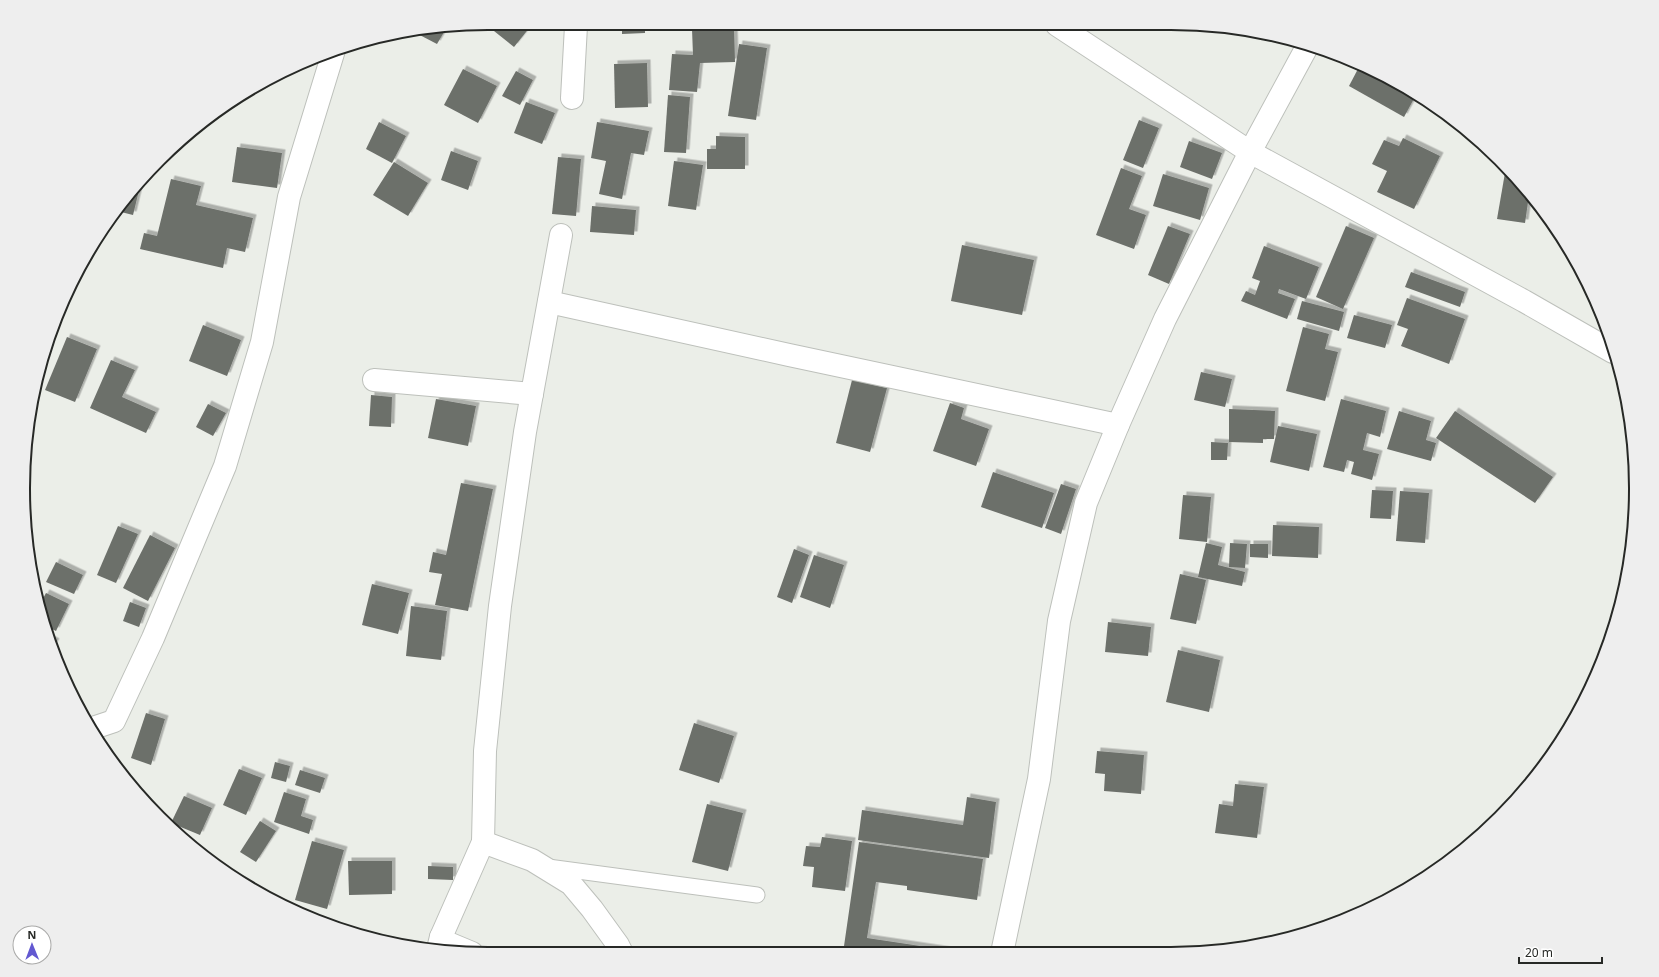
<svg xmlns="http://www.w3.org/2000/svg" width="1659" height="977" viewBox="0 0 1659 977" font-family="'Noto Sans',sans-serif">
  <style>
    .building { fill: #6c6f6a; filter: url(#shadow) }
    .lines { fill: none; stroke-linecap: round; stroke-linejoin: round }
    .lane-casing { stroke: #bdc0bb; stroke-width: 17 }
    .street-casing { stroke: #bdc0bb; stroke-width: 24 }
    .lane { stroke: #fff; stroke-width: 15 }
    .street { stroke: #fff; stroke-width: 22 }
    .rim { fill: none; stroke: #272926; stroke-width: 2 }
  </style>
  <defs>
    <filter id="shadow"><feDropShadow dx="3.5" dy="-3.5" stdDeviation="0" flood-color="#0004"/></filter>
  </defs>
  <rect width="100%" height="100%" fill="#ebeee8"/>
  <g class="building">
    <polygon points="622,26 645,26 645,33 622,34"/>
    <polygon points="428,27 447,27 437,44 412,31"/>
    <polygon points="489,27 530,27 514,47"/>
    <polygon points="734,27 735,62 700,63 697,92 669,90 672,54 693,55 692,29"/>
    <polygon points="739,44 767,48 756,120 728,116"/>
    <polygon points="647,63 648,107 615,108 614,64"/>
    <polygon points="1359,67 1416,95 1404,117 1349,86"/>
    <polygon points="463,69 497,86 478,123 444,105"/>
    <polygon points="516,71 533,80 520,105 502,96"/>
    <polygon points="668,95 690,97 686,153 664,152"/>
    <polygon points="526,102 555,113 542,144 514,133"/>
    <polygon points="1139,120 1159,128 1143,168 1123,160"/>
    <polygon points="379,122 406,136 392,163 366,149"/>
    <polygon points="597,122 649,131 644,155 631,153 622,199 599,194 606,161 591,158"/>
    <polygon points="716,136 745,137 745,169 707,169 707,149 716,149"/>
    <polygon points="1403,138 1440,156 1414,209 1377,192 1387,171 1372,164 1384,140 1399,146"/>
    <polygon points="1189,141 1222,153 1212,179 1180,167"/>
    <polygon points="237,147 282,153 277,188 232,182"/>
    <polygon points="451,151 478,161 468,190 441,180"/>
    <polygon points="558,157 581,159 576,216 552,214"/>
    <polygon points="674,161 703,165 696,210 668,206"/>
    <polygon points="394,162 428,183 408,216 373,195"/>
    <polygon points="1506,167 1529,195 1525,223 1497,219"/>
    <polygon points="1121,168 1142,176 1129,209 1146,215 1134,249 1096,235"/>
    <polygon points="1163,174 1209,188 1200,220 1153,206"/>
    <polygon points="171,179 201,186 196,205 253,218 245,252 227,248 223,268 140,249 144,233 157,236"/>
    <polygon points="141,182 133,215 117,211"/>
    <polygon points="592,206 636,210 634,235 590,232"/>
    <polygon points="1168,226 1190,234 1169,284 1148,275"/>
    <polygon points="1346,226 1374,238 1343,309 1316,297"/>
    <polygon points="962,245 1034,260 1022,315 951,301"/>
    <polygon points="1264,246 1319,267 1306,299 1279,289 1278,293 1295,299 1287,319 1241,301 1246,291 1255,295 1260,281 1252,278"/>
    <polygon points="1411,272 1465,292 1460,307 1405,287"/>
    <polygon points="1407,298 1465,319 1449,364 1401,346 1408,329 1397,325"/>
    <polygon points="1302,301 1344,312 1339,331 1297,319"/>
    <polygon points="1354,315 1392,325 1385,348 1347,338"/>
    <polygon points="203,325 241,340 227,376 189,361"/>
    <polygon points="1303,327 1329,334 1325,349 1338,352 1325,401 1286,391"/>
    <polygon points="67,337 97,349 75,402 45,390"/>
    <polygon points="111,360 135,370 122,397 156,412 146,433 90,408"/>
    <polygon points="1201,372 1232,379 1225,407 1194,400"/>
    <polygon points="852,380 887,388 870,452 836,443"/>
    <polygon points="371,395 392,397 391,427 369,426"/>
    <polygon points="436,399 476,406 468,446 428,438"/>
    <polygon points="1341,399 1386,411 1380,437 1367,433 1363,450 1379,454 1372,480 1351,474 1354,462 1347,460 1344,472 1323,467"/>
    <polygon points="950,403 964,408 961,419 989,429 976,466 933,451"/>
    <polygon points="208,404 226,413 213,436 196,427"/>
    <polygon points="1229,409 1275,411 1274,439 1263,439 1263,443 1229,442"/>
    <polygon points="1399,411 1431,421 1426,440 1436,443 1431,461 1387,449"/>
    <polygon points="1455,411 1553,477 1535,503 1436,438"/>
    <polygon points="1278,426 1317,434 1309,471 1270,462"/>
    <polygon points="1211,442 1228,443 1227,460 1211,460"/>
    <polygon points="993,472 1054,493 1042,528 981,507"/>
    <polygon points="461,483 493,489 468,611 435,605 442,574 429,572 433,552 446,555"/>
    <polygon points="1061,484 1076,489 1061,534 1045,528"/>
    <polygon points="1372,490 1393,491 1391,519 1370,518"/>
    <polygon points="1400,491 1429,493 1425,543 1396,541"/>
    <polygon points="1183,495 1211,497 1207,542 1179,539"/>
    <polygon points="1273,525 1319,527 1318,558 1272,556"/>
    <polygon points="118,526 138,534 116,583 97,575"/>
    <polygon points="150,535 175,548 148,601 123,588"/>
    <polygon points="1206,543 1222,547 1218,565 1245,572 1242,586 1198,577"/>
    <polygon points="1230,543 1247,544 1245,568 1229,567"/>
    <polygon points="1250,544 1268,544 1268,558 1250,557"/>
    <polygon points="794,549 809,555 792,603 777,597"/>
    <polygon points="814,555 844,565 830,608 800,597"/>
    <polygon points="56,562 83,575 74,594 46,582"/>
    <polygon points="1180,574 1206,580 1196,624 1170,619"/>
    <polygon points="372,584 409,593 398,634 362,625"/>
    <polygon points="46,593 69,604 56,631 44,625 39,606"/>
    <polygon points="130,602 146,608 139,627 123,621"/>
    <polygon points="411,606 447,611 441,660 406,656"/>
    <polygon points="1108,622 1151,627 1148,656 1105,652"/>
    <polygon points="47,637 56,642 52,648 48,638"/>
    <polygon points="1178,650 1220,660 1209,712 1166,702"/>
    <polygon points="146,713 165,719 151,765 131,758"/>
    <polygon points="694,723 734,736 719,783 679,770"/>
    <polygon points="1097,751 1144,755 1141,794 1104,791 1105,774 1095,773"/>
    <polygon points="275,762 290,766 286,782 271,778"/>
    <polygon points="239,769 262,778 246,815 223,805"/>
    <polygon points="300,770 325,778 320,793 295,785"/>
    <polygon points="1235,784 1264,787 1257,838 1215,833 1219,804 1233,806"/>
    <polygon points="284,792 306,799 301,816 313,820 309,834 274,822"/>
    <polygon points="184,796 212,808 200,835 171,823"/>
    <polygon points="967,797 996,802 989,858 858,840 862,810 963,825"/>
    <polygon points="707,804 743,813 728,871 692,862"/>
    <polygon points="260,821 276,831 256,862 240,852"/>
    <polygon points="822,837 852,841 845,891 812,887 814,867 803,866 806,846 820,847"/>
    <polygon points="312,841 344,850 327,909 295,900"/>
    <polygon points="859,842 983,859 977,900 907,890 907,886 876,882 867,938 967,953 843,953"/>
    <polygon points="348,861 392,861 392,894 349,895"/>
    <polygon points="428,866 453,867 453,880 428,879"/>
  </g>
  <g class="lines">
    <defs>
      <polyline id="lane" points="548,867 757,895"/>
      <g id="street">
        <polyline points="1057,25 1250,152 1524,301 1613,352"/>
        <polyline points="572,98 576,26"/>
        <polyline points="549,302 789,355 1118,425"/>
        <polyline points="374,380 532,394"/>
        <polyline points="90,729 114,721 153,638 225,466 262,342 289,197 334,50"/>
        <polyline points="483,842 532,860 571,884 592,909 618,945 622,953"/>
        <polyline points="441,937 448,943 472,953"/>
        <polyline points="438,949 441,937 483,842 485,751 500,606 525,432 561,235"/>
        <polyline points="1002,953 1039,779 1059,621 1086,503 1118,425 1165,319 1250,152 1308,45"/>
      </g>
    </defs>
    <use href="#lane" class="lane-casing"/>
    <use href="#street" class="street-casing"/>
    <use href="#lane" class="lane"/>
    <use href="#street" class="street"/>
  </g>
  <path d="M0 0H1659V977H0ZM488 30H1171A458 458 0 0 1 1629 488V489A458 458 0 0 1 1171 947H488A458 458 0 0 1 30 489V488A458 458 0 0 1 488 30Z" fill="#eee" fill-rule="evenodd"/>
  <path class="rim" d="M488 30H1171A458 458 0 0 1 1629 488V489A458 458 0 0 1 1171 947H488A458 458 0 0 1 30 489V488A458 458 0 0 1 488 30Z"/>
  <g transform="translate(32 945) rotate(359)"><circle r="19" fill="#ffffff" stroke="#a9a9a8"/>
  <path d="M0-3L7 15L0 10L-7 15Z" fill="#6258d1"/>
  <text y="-6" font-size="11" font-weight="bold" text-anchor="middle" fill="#272926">N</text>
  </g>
  <path d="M1519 957v6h83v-6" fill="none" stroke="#272926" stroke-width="2"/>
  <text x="1525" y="957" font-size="12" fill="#272926" stroke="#ffffff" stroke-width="3" paint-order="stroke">20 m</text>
</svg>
